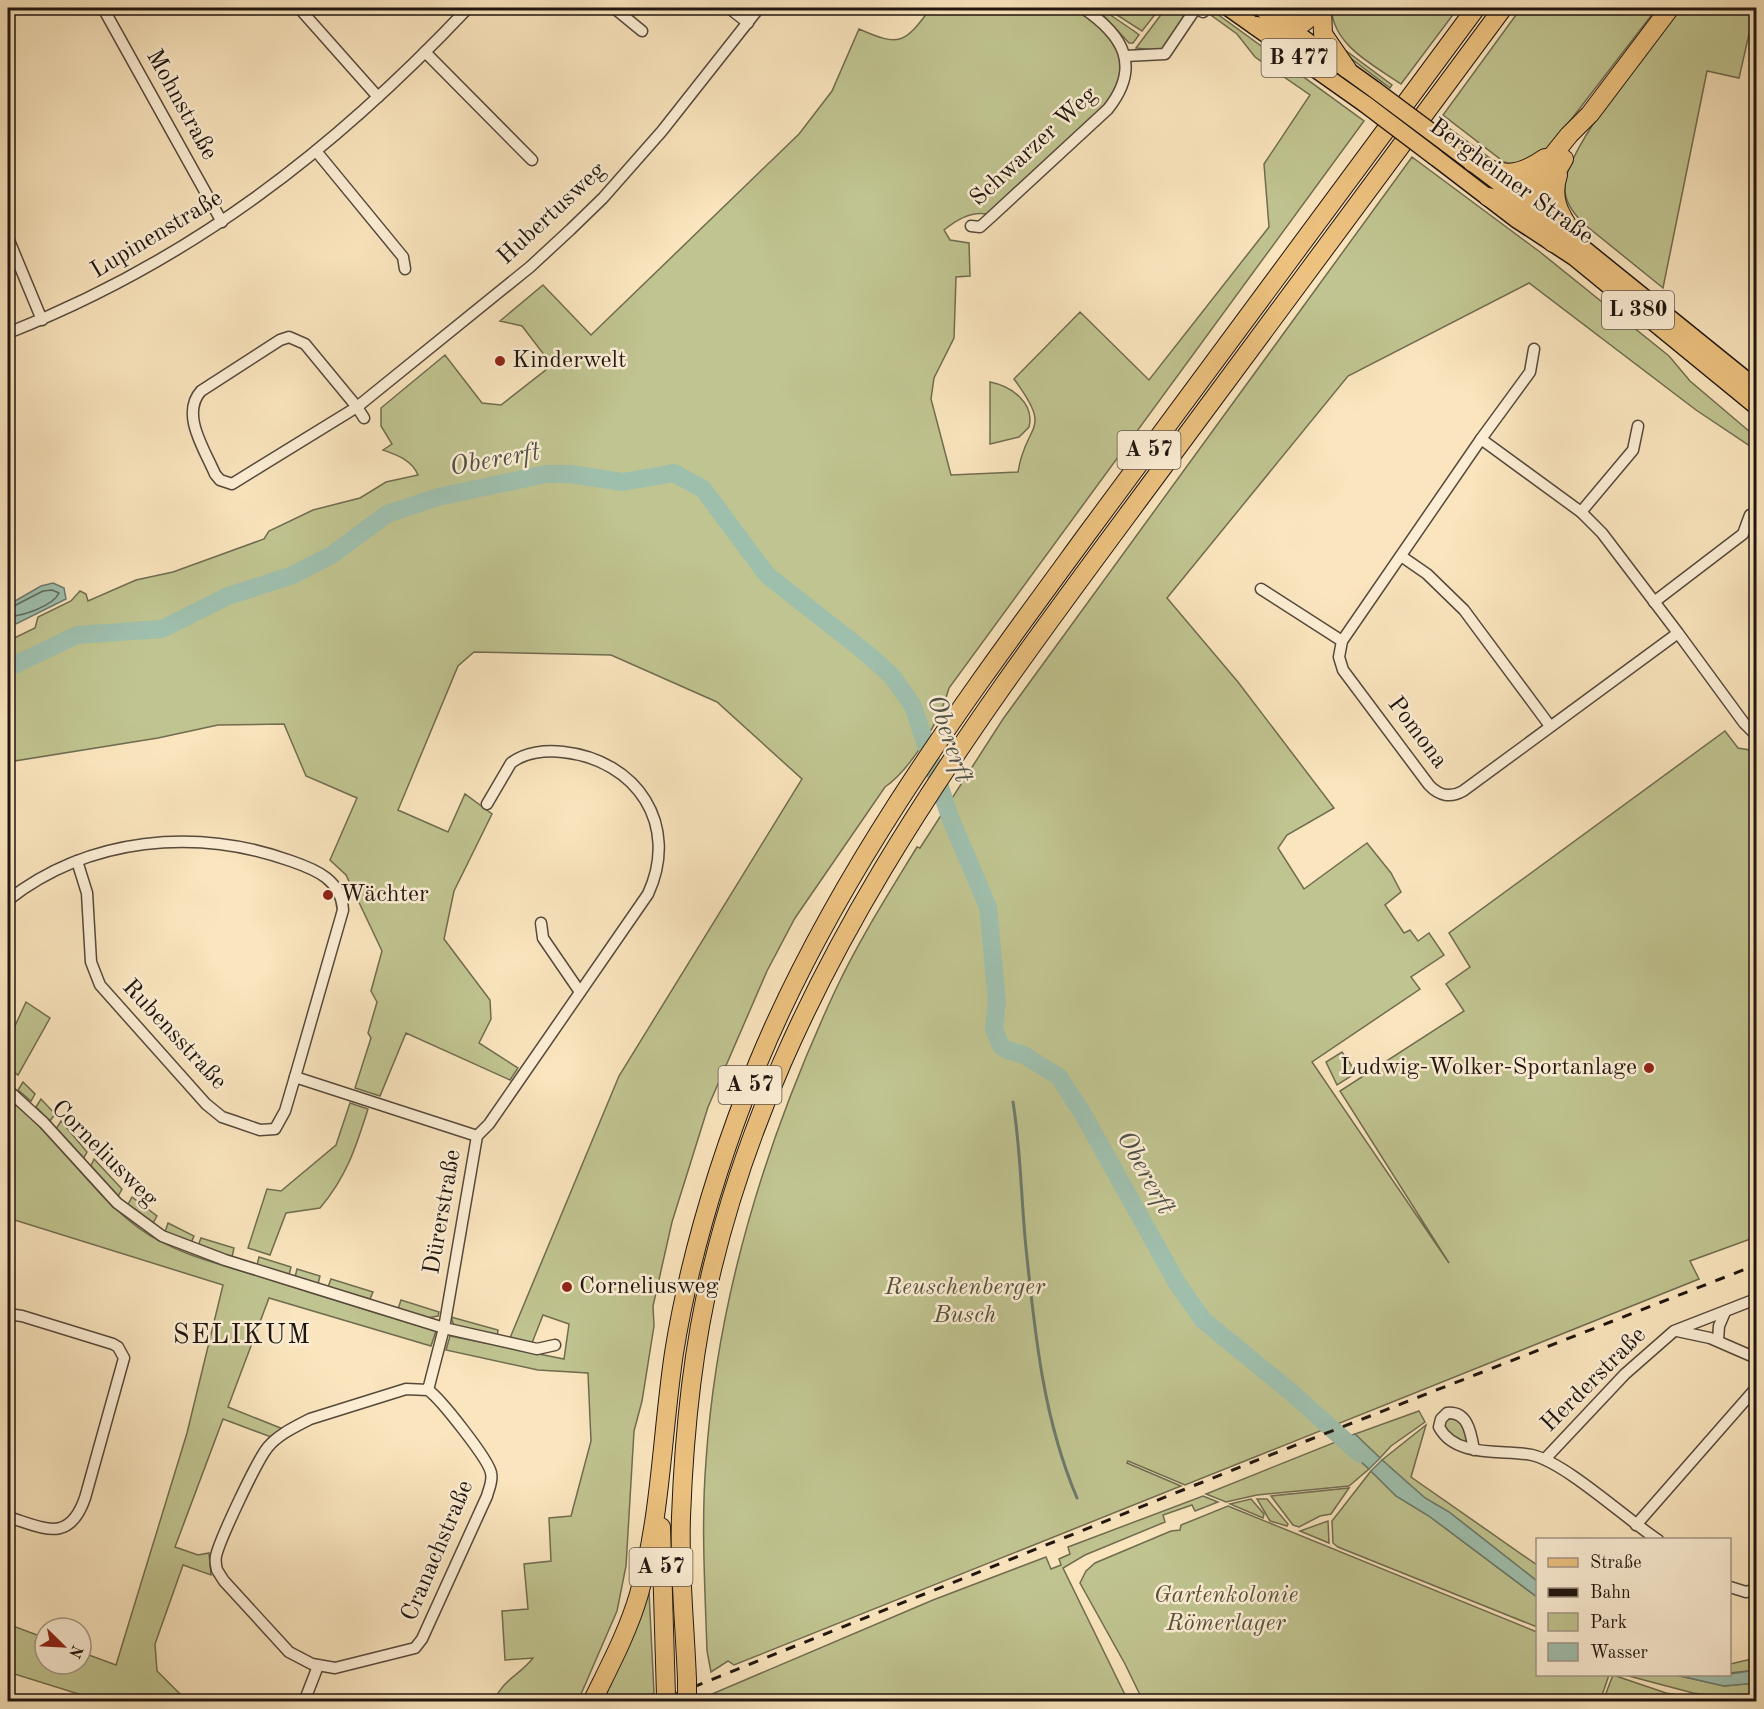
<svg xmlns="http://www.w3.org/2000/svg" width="1764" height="1709" viewBox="0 0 1764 1709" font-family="'Old Standard TT',serif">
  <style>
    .green { fill: #c0c490; stroke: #706c50; stroke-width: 1.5 }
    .water { fill: #9fbfad; stroke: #6c7b6e; stroke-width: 1.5 }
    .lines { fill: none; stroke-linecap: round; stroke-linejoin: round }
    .shore { stroke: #5f6a5e; stroke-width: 1.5 }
    .stream { stroke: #6c7b6e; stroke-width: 3 }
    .river { stroke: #9fbfad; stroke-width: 18 }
    .minor-casing { stroke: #56493b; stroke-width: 13 }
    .primary-casing { stroke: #1f150f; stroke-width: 19 }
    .motorway-casing { stroke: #1f150f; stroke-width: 20 }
    .minor { stroke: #fceed5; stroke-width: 10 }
    .primary { stroke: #edc27f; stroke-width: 16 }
    .motorway { stroke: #edc27f; stroke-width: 18 }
    .rail { stroke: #1f150f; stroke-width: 3; stroke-dasharray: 10 10; stroke-linecap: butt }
    .primary-bridge-casing { stroke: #1f150f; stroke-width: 19; stroke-linecap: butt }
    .motorway-bridge-casing { stroke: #1f150f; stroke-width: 20; stroke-linecap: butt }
    .primary-bridge { stroke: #edc27f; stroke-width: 16 }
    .motorway-bridge { stroke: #edc27f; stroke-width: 18 }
    .poi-dot { fill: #8f2418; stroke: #fceed5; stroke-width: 2 }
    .labels { text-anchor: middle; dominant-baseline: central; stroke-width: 5; stroke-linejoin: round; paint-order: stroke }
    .shield { fill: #fceed5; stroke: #61564a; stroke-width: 1.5 }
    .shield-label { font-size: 22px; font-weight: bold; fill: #1f150f }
    .street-label { font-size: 24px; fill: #1f150f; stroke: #fceed5 }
    .poi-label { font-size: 24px; fill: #1f150f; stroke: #fceed5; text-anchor: start }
    .park-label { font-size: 24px; font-style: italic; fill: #57523c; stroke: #fceed5 }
    .water-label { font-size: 26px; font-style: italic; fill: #4c5046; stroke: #fceed5 }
    .quarter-label { font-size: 27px; letter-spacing: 1.5px; fill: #1f150f; stroke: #fceed5 }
  </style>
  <rect width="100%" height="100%" fill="#fae5be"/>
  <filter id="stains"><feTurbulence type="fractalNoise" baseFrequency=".00333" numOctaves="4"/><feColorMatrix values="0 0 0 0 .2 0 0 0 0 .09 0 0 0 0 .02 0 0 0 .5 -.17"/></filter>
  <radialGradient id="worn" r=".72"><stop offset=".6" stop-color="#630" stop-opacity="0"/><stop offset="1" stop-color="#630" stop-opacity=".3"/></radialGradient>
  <g class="green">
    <path d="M931,8H1075L1105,28L1114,39L1122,66L1119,85L1107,104L987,214C971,211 956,220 944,230L950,240L969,243L970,276L956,277L954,338L934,378L931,399L951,475L1018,472C1026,421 1054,433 1014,379L1080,312L1149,380L1269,227L1264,164L1310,95L1255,57L1237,34L1201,8H1209L1364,121L949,688C941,719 911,769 885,787L795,918L767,971L708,1107L672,1222L653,1306L654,1326L642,1401L634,1431L626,1566L617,1611L578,1701H494C503,1679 519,1676 533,1658L505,1660L502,1611L528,1609L524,1564L551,1561L549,1518L571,1516L591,1441L588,1373L538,1370L446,1350L450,1336L564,1359L569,1324L543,1315L532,1343L510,1338L619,1076L802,779L717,702L611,655L474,652L458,666L398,810L448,832L465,794L492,814L454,891L444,939L490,1000L491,1019L479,1043L518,1068L510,1080L406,1033L380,1096L355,1088L371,1038L368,1033L377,1002L371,991L382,951L346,875L330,860L357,798L306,776L284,724L218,725L158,738L8,762V641L35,628L38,617L71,601L80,591L86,594L88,601L136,580L173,572L264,539L269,531L313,510L360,498L386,482L418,475C412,460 397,455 383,450L392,444L381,426V408L445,355L482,403L501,405L552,365L522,326L500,321L543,285L591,335L799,134L832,91L859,29C900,47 904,44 931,8Z"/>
    <polygon points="1092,8 1100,8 1134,31 1139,35 1133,43 1129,43 1105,17"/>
    <polygon points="1106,8 1160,8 1142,31"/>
    <polygon points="1166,8 1187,8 1175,35 1162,51 1136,48"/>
    <path d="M1331,8H1458L1401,84C1372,64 1334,46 1331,8Z"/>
    <path d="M1521,8H1657L1550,147C1537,158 1521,169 1504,162L1443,115Z"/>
    <path d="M1679,8H1755L1739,78L1707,71L1663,288L1584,224C1573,213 1563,200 1565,184C1568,145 1653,43 1679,8Z"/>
    <polygon points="1341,47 1392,85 1390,88 1345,54"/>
    <polygon points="1442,123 1505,169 1473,155 1441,125"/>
    <path d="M1412,157L1540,252L1669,356L1690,381L1756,437V450L1696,410L1529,283L1348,376L1167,598L1238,682L1334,808L1287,835L1278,848L1304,889L1367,843L1391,873L1401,892L1385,905L1404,933L1410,930L1418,941L1429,933L1444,955L1411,977L1420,989L1312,1062L1449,1263L1340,1091L1464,1011L1446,984L1470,967L1449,933L1725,731L1738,748L1756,751V1237L1690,1261L1699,1279L1185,1485L1128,1461L1127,1463L1181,1486L734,1665L728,1661L711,1672L707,1651C705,1587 701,1524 706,1461C717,1296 766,1139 836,989C859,940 889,893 917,847L920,848L1003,719Z"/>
    <path d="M990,382C1011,386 1035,403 1029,427L1019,437L990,444Z"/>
    <polygon points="26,1002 50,1018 18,1075 8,1067 8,1041"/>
    <polygon points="1342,1052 1344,1055 1341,1057 1344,1063 1348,1060 1356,1073 1337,1085 1326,1062"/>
    <polygon points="23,1082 35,1094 31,1101 18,1090"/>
    <path d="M8,1099C59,1136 89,1192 140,1229C173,1253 219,1264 258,1276C317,1295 376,1313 436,1331L431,1346L269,1298L228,1407L283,1429L271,1437L223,1419L175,1547L198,1555L209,1553L211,1575L183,1565L155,1644L157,1671L187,1701H101L8,1672V1624L45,1638V1664H81V1652L116,1665L187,1433L223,1285L8,1218Z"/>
    <polygon points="41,1099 55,1114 50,1121 36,1107"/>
    <path d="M350,1103L368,1109C356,1147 347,1176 320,1208L286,1213L270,1255L248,1248L267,1189L281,1191L336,1145Z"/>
    <polygon points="61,1121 87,1152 83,1159 56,1129"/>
    <polygon points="94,1159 122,1189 117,1198 90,1168"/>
    <polygon points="132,1197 157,1216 152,1225 127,1206"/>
    <polygon points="168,1223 194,1236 191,1243 165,1232"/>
    <polygon points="201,1238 234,1248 232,1257 198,1246"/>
    <polygon points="259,1257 291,1267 289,1275 257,1265"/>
    <polygon points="297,1269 320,1276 318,1284 295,1277"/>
    <polygon points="331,1279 373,1292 370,1299 328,1287"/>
    <polygon points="401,1300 439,1312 438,1316 427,1318 398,1309"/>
    <polygon points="451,1317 498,1330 497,1338 454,1326"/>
    <polygon points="1419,1411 1425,1422 1391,1446 1380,1458 1355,1434"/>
    <polygon points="1449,1414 1460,1419 1469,1440 1465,1443 1444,1432 1443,1420"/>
    <polygon points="1426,1425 1411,1477 1537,1565 1537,1581 1449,1512 1425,1498 1382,1460"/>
    <polygon points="1338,1441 1369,1469 1349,1486 1257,1495 1226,1502 1206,1494"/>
    <polygon points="1371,1471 1396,1496 1429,1516 1537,1597 1537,1627 1338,1547 1333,1543 1332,1521"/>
    <polygon points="1349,1488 1331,1514 1320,1516 1299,1527 1293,1525 1271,1496"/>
    <polygon points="1203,1496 1218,1502 1195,1511 1192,1505 1163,1515 1165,1522 1085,1555 1063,1568 1128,1701 712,1701 712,1694 933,1600 1046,1557 1051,1569 1061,1565 1059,1559 1070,1554 1068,1547"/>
    <polygon points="1251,1499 1264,1514 1263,1518 1230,1504"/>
    <polygon points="1257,1499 1267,1499 1288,1524 1287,1526 1270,1521"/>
    <polygon points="1228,1506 1537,1632 1538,1674 1609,1675 1600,1701 1143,1701 1125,1664 1080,1583 1086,1571 1095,1563 1171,1531 1180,1530 1181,1525"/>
    <polygon points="1328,1521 1329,1543 1300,1531"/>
    <polygon points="645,1592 649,1592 654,1693 636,1701 601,1702"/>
    <polygon points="1756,1658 1756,1670 1730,1673 1730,1664"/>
    <polygon points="1613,1675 1666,1693 1716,1701 1603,1701"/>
    <polygon points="1625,1675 1676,1675 1724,1686 1756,1683 1756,1701 1693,1693"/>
  </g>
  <g class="water">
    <polygon points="53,583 64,588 66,599 16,624 8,621 8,605 41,586"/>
    <polygon points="1355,1434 1380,1458 1369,1469 1338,1441"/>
    <polygon points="1382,1460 1425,1498 1449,1512 1537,1581 1537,1597 1429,1516 1396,1496 1371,1471"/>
    <polygon points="1756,1670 1756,1683 1724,1686 1676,1675 1730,1674"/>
  </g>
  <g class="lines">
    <path class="shore" d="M8,609L43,591L52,590L59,593C53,606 21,617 8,616"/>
    <path class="stream" d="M1013,1102C1021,1151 1021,1199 1026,1248C1035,1334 1043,1418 1077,1498"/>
    <polyline class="river" points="8,668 77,635 162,629 228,596 293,575 333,554 387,514 438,497 546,474 570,474 623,482 674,473 703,489 767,575 865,652 892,676 913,706 951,820 988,907 997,1001 994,1029 1001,1046 1007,1050 1024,1055 1059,1077 1083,1114 1177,1283 1203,1320 1292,1393 1360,1454"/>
    <defs>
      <g id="minor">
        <polyline points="103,8 222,222"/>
        <polyline points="299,8 378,97"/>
        <polyline points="614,8 642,31"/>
        <polyline points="729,8 748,23"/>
        <polyline points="425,52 532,160"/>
        <polyline points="1125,56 1165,54 1194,11 1197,9 1203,12"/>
        <polyline points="316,151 403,257 405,269"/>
        <path d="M971,226L980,227L990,218L1108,109C1142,66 1123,35 1083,8"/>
        <polyline points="8,238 42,320"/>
        <path d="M8,333C191,261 334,150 468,8"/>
        <path d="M364,418L357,407L305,344L289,337L280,340L201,391C180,414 205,450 215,474L220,480L232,484L357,407L530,267L570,230L603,198L662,131L759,8"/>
        <polyline points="1481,439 1530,372 1534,349"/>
        <polyline points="1581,512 1633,450 1638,426"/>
        <polyline points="1401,556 1427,574 1464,610 1550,726"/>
        <polyline points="1261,589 1342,641"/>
        <polyline points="1654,602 1743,534 1750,515"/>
        <path d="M1678,633L1602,533L1581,512L1481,439L1342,641L1339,657L1343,670L1429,785C1439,796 1451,798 1463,791L1678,633L1744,723L1756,735"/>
        <polyline points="77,861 87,893 91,962 100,985 206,1104 222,1117 234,1121 260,1130 275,1129 285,1111 295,1077 477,1136"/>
        <path d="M8,900C89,837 196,827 291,861C317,870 341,880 343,910L295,1077"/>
        <polyline points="541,923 543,938 580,992"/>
        <polyline points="8,1090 44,1123 117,1203 162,1236 225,1260 444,1328 537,1349 555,1345"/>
        <path d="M8,1314L22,1316L113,1344L118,1347L124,1358L85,1498C69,1544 44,1528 8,1517"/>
        <polyline points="1677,1331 1710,1338 1756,1358"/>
        <polyline points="1718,1340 1719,1326 1725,1312"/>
        <path d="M428,1390C440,1398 489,1460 491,1473C493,1481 489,1488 487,1496L422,1639L415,1648L335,1668L312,1664L289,1652L224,1581L217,1570C216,1566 215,1561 216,1556C220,1539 257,1460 268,1447C279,1434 295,1427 310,1419L406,1389L428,1390L444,1328L477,1136L489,1124L648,894C680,825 637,760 563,752C546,750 525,752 511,763L487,804"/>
        <path d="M1474,1450C1471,1433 1468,1411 1447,1413L1441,1419L1439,1427C1456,1459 1504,1449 1532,1455C1566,1463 1625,1518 1658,1540"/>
        <polyline points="1545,1459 1625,1374 1674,1331 1756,1299"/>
        <polyline points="1636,1525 1756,1388"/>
        <polyline points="1730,1587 1746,1592 1756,1589"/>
        <polyline points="304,1702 318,1666"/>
      </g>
      <g id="primary">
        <polyline points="1229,8 1365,104"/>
        <polyline points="1261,8 1375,90"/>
        <polyline points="1446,143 1547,219 1756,388"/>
        <polyline points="1435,157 1516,219 1574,257 1756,406"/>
      </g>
      <g id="motorway">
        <polyline points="1322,8 1323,34 1347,69"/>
        <path d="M1256,26C1287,29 1298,35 1317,8"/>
        <path d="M1290,52C1287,35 1289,22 1300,8"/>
        <path d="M1472,162C1503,176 1516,178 1545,158"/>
        <path d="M1558,175C1548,206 1567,222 1581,247"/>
        <path d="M1488,197C1539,210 1538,202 1564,159"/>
        <path d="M1553,243C1537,227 1518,211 1528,186L1569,135L1590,114L1670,8"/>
        <polyline points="661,1527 666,1696"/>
        <path d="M687,1680C685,1626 679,1571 681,1517C684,1434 692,1350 712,1269C783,975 966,733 1143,494C1263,332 1383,170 1503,8"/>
        <path d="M592,1702C609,1667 628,1632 639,1594C661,1516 662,1433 674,1353C690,1253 720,1157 758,1063C838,870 965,701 1087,534C1216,358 1346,183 1476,8"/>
      </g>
    </defs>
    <use href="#minor" class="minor-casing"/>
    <use href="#primary" class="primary-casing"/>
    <use href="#motorway" class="motorway-casing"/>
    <use href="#minor" class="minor"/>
    <use href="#primary" class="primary"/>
    <use href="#motorway" class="motorway"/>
    <polyline class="rail" points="656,1702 1250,1463 1756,1265"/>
    <defs>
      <g id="primary-bridge">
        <polyline points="1375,90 1446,143"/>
        <polyline points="1365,104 1435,157"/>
      </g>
      <g id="motorway-bridge">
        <polyline points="687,1680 687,1702"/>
        <polyline points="666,1696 666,1702"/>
      </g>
    </defs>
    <use href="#primary-bridge" class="primary-bridge-casing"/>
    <use href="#motorway-bridge" class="motorway-bridge-casing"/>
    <use href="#primary-bridge" class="primary-bridge"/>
    <use href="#motorway-bridge" class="motorway-bridge"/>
  </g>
  <g class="poi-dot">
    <circle cx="500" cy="361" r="6"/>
    <circle cx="328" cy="895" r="6"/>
    <circle cx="1649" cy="1068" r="6"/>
    <circle cx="567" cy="1287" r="6"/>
  </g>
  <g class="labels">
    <g class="shield">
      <rect x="1261.5" y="39" width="75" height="38" rx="4.5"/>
      <rect x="1602" y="291" width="72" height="38" rx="4.5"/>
      <rect x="1117.5" y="431" width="63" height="38" rx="4.5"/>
      <rect x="718.5" y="1066" width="63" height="38" rx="4.5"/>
      <rect x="629.5" y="1548" width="63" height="38" rx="4.5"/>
    </g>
    <g class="shield-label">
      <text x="1299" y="58">B 477</text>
      <text x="1638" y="310">L 380</text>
      <text x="1149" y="450">A 57</text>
      <text x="750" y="1085">A 57</text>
      <text x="661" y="1567">A 57</text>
    </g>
    <g class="street-label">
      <text transform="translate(181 105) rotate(61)">Mohnstraße</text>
      <text transform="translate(1034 147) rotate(-43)">Schwarzer Weg</text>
      <text transform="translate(1511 182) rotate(36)">Bergheimer Straße</text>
      <text transform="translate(552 214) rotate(-43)">Hubertusweg</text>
      <text transform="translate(157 235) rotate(-31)">Lupinenstraße</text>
      <text transform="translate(1417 733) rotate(53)">Pomona</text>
      <text transform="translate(174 1035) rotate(47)">Rubensstraße</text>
      <text transform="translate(104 1154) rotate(45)">Corneliusweg</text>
      <text transform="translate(443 1212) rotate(-80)">Dürerstraße</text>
      <text transform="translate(1594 1380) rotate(-45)">Herderstraße</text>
      <text transform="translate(438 1551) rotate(-67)">Cranachstraße</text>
    </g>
    <g class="poi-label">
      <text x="512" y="361">Kinderwelt</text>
      <text x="340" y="895">Wächter</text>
      <text x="1637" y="1068" text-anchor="end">Ludwig-Wolker-Sportanlage</text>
      <text x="579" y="1287">Corneliusweg</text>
    </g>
    <g class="park-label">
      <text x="965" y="1288">Reuschenberger<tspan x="965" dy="28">Busch</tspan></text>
      <text x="1226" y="1596">Gartenkolonie<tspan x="1226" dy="28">Römerlager</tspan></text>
    </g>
    <g class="water-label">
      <text transform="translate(495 460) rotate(-10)">Obererft</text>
      <text transform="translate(949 739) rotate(71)">Obererft</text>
      <text transform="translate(1145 1173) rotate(61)">Obererft</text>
    </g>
    <g class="quarter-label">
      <text x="242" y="1335">SELIKUM</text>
    </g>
  </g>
  <rect width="1764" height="1709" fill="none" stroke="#fae5be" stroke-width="30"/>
  <rect x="9" y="9" width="1746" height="1691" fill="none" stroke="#1f150f" stroke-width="3"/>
  <rect x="15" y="15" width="1734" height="1679" fill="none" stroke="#1f150f" stroke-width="1.5"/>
  <rect x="1536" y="1538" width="195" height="138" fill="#fceed5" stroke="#a49786" stroke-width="1.5"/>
  <rect x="1548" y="1558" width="30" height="9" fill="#edc27f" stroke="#a49786" stroke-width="1.5"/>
  <text x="1590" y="1568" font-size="18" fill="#1f150f">Straße</text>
  <rect x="1548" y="1588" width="30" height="9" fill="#1f150f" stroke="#a49786" stroke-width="1.5"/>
  <text x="1590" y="1598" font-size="18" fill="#1f150f">Bahn</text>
  <rect x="1548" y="1613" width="30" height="18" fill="#c0c490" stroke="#a49786" stroke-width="1.5"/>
  <text x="1590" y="1628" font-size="18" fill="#1f150f">Park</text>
  <rect x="1548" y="1643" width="30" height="18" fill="#9fbfad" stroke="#a49786" stroke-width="1.5"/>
  <text x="1590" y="1658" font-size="18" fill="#1f150f">Wasser</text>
  <g transform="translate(63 1646) rotate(114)"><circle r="28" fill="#fceed5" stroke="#a49786" stroke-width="1.5"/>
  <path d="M0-4.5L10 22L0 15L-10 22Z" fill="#8f2418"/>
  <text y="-9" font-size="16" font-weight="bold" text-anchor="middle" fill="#1f150f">N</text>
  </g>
  <rect width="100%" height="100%" filter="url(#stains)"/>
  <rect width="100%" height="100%" fill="url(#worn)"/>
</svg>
